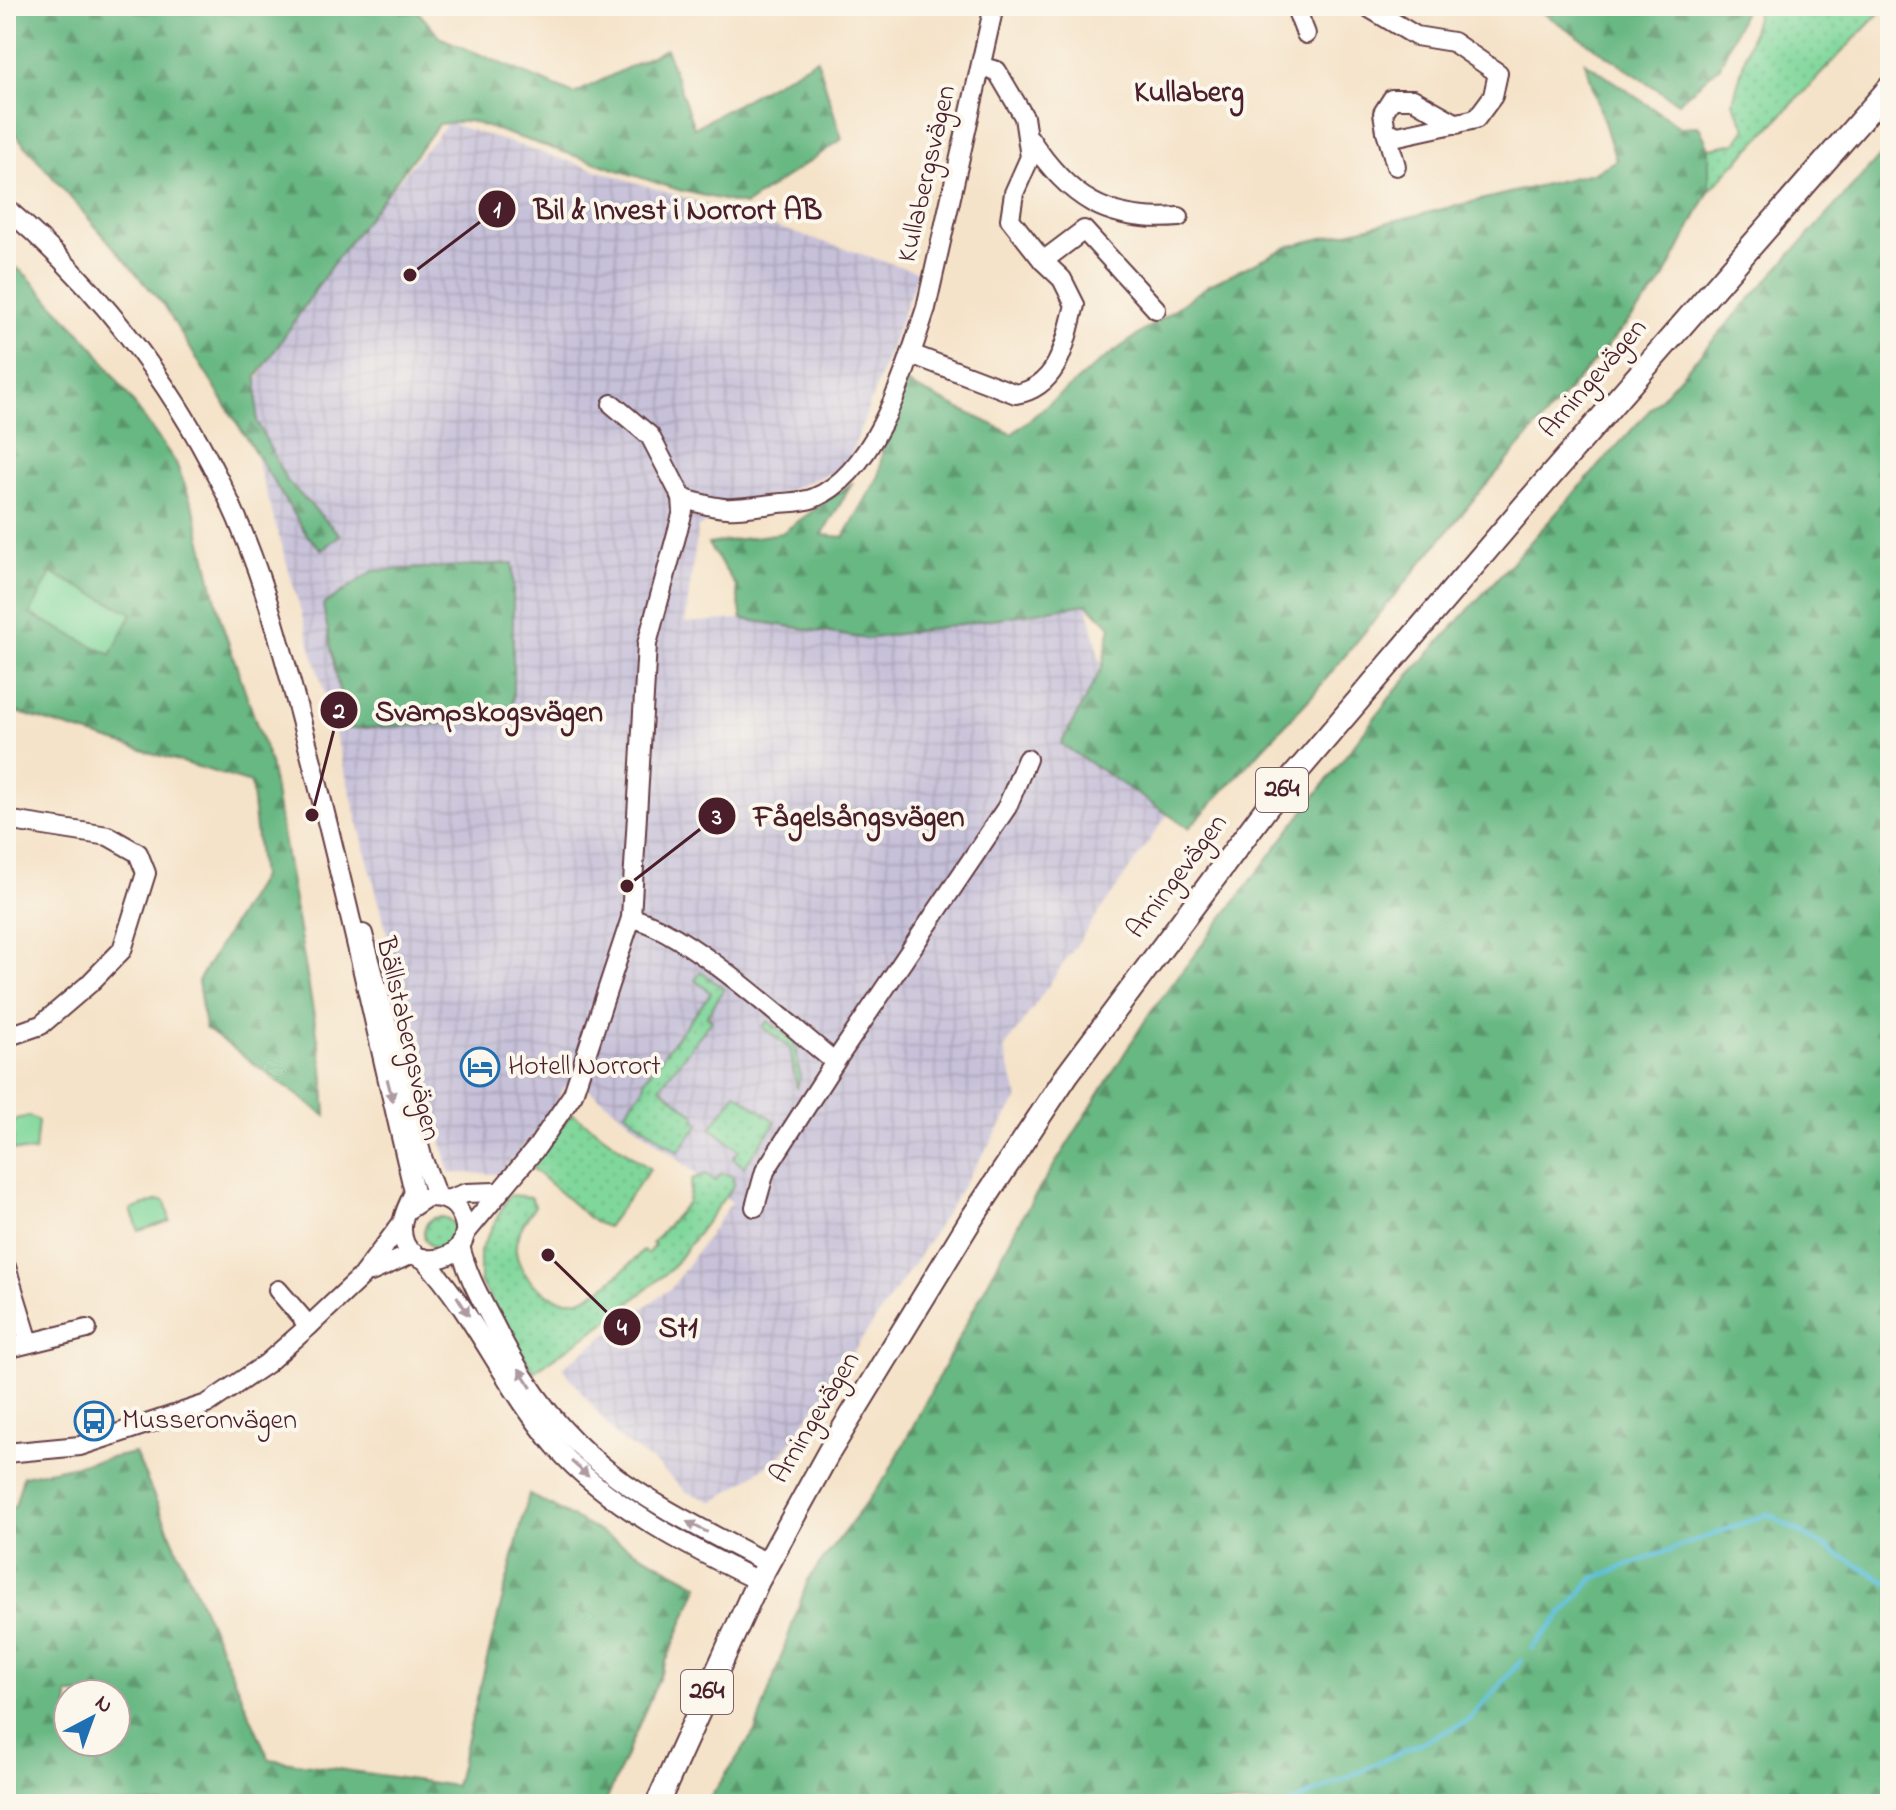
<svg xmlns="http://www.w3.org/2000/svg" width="1896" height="1810" viewBox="0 0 1896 1810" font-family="'Indie Flower',sans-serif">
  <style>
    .industrial { fill: url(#industrial-grid) }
    .grass { fill: url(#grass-dots); stroke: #657b63; stroke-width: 2 }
    .forest { fill: url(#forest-firs); stroke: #596c57; stroke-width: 2; fill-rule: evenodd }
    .park { fill: #80d79b; stroke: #657b63; stroke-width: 2 }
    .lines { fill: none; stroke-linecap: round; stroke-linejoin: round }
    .stream { stroke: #5bbfd9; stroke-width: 5 }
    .minor-casing { stroke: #643c43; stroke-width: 22 }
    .major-casing { stroke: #643c43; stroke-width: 26 }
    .minor { stroke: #fff; stroke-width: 18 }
    .major { stroke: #fff; stroke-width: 22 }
    .oneway { fill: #ae9aa0 }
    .labels { text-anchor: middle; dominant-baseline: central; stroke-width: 8; stroke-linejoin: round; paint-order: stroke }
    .shield { fill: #fbf7ec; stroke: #7f6065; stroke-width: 2 }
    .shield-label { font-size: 26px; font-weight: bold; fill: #4a1f2b }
    .street-label { font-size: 28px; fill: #4a1f2b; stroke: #fbf7ec }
    .poi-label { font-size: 28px; fill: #4a1f2b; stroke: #fbf7ec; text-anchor: start }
    .neighbourhood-label { font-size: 30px; font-weight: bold; fill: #4a1f2b; stroke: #fbf7ec }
    .leader { fill: none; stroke: #4a1f2b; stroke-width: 3 }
    .callout-dot { fill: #4a1f2b; stroke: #fbf7ec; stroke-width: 3 }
    .mark-label { font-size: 24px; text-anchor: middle; font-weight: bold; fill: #fff }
    .callout-label { font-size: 30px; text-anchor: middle; font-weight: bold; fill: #4a1f2b; stroke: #fbf7ec; stroke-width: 8; stroke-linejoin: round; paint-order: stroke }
  </style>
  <defs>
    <pattern id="industrial-grid" width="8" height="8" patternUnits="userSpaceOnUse" patternTransform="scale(2)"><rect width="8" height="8" fill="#c6c0d9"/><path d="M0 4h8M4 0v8" fill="none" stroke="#aca5ba"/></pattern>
    <pattern id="grass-dots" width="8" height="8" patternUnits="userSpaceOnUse" patternTransform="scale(2)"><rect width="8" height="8" fill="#80d79b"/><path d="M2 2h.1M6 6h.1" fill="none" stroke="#70b886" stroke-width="1.8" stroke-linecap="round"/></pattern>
    <pattern id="forest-firs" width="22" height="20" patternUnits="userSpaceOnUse" patternTransform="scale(2)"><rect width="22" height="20" fill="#68b883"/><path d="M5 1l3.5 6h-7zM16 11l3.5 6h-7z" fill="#58956b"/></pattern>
  </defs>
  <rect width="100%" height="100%" fill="#fbf7ec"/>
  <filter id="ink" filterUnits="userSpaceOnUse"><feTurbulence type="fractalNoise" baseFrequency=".0125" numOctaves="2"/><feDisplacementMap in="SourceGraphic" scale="16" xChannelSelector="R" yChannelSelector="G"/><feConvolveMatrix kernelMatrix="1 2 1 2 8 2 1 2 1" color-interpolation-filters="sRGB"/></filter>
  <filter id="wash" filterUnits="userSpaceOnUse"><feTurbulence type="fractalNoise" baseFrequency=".006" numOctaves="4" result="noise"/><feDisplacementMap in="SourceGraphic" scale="32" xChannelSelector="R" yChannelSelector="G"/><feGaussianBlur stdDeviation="1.8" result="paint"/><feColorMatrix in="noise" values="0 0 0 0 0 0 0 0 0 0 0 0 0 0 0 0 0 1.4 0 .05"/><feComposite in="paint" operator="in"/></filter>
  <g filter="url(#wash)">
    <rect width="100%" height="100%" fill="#f5e3c9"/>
    <polygon class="industrial" points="448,123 918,272 847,466 698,527 685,623 742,619 867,639 1087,604 1102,668 1061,744 1168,814 1004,1049 1018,1098 916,1261 781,1456 714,1502 687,1492 652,1461 617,1437 562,1367 671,1288 732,1202 584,1085 564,1086 549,1117 499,1174 450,1173 323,688 242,409 313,280"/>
    <g class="grass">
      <polygon points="1759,6 1886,6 1709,191 1709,148 1736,143 1746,128 1733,102"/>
      <polygon points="701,972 724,989 707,1016 712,1020 660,1087 696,1116 694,1120 700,1123 678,1152 625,1112 644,1087 645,1079 711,993 695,980"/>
      <polygon points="768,1021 794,1041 800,1076 797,1089 790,1048 763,1027"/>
      <polygon points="736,1093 776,1122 744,1167 733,1158 739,1150 711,1128"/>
      <polygon points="572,1113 650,1169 607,1227 594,1222 533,1169 536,1159"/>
      <path d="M722,1173L733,1176L734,1185L671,1269L609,1320L533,1372L480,1282V1251L509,1195L531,1197L535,1206C527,1218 514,1235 516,1251C519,1278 552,1307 579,1299C602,1293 627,1268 643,1251L647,1254L655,1245L652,1243L688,1202L692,1179L706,1174L715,1181Z"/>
      <circle cx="440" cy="1233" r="16"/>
    </g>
    <g class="forest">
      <polygon points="6,6 413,6 441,38 574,94 666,49 694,128 817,59 842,139 745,205 679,190 469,121 439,124 332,265 257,377 257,422 286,480 340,535 322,550 307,535 162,303 18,137 6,129"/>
      <polygon points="1533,6 1746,6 1720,66 1678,103"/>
      <polygon points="1585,62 1680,127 1699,126 1709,148 1709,191 1661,284 1474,499 1311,697 1189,828 1061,744 1102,668 1111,626 1087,604 867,639 742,619 736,586 708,544 782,533 853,482 822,535 844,537 879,476 885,429 906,383 1012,434 1101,361 1209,285 1290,246 1596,172 1616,160"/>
      <polygon points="1890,145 1890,1804 706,1804 755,1731 808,1580 888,1474 1023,1215 1148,1016 1395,691"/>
      <polygon points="6,260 26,275 95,349 176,463 195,512 221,621 270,763 323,1068 326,1116 205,1028 198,981 261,877 251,783 6,709"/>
      <polygon points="513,563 513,720 346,729 323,605 373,571"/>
      <path d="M135,1453L269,1759L455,1786L529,1494L699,1585L605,1804H6V1509L15,1506L23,1476ZM116,1694V1742H68V1694Z"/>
    </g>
    <g class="park">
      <polygon points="51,573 132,613 111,655 30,614"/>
      <polygon points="29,1116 38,1121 35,1152 13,1150 13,1136 6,1136 6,1131 17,1119"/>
      <polygon points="158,1200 165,1201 170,1221 139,1231 131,1210"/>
    </g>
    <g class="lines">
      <g class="stream">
        <polyline points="1532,1648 1594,1578 1768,1514 1890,1584"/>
        <polyline points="1290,1804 1468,1721 1521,1661"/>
      </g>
    </g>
  </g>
  <g filter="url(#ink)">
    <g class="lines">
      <defs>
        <g id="minor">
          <polyline points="1295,6 1306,34"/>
          <polyline points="1366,6 1416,36 1453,42 1498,73 1493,96 1476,119 1398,136 1386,131 1383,113 1392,99 1413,99 1457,124"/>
          <polyline points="982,67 997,71 1024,117 1030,157 1014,193 1010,219 1043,261 1084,230 1156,309"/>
          <polyline points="1386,131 1396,166"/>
          <path d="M1030,139C1068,197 1107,223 1179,217"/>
          <path d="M6,208C94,283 169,378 220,482C261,563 283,652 306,739C346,889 378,1041 414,1192C410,1202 402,1215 402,1227C400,1282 489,1260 459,1211C452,1199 440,1197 427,1197L406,1211"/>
          <path d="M911,354L1016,394C1060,386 1065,342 1075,305L1062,279L1043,261"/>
          <path d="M682,498C723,511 730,510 772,504C784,502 802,503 814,498C877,472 906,368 926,308L994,6"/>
          <polyline points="6,820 108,836 138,853 146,873 122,950 89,984 41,1025 6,1037"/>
          <path d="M631,918C684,928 788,1024 835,1062L1007,807L1027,759"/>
          <polyline points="363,934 423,1160 437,1197"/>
          <polyline points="447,1200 466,1193 496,1192"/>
          <polyline points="755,1207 765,1171 835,1062"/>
          <polyline points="464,1235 537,1147 573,1094 631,918 647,644 683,511 682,498 650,436 612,404"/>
          <path d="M460,1245C467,1277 484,1304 499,1334C567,1465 642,1498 767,1563"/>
          <path d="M423,1258C476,1315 505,1388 556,1447C605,1504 691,1548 758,1581"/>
          <polyline points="6,1267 29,1342"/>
          <polyline points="371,1272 414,1253"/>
          <polyline points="278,1290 309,1326"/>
          <polyline points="6,1349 87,1329"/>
          <polyline points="6,1453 80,1446 207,1404 266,1364 309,1326 361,1277 402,1223"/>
        </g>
        <polyline id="major" points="657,1804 758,1581 829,1452 970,1221 1067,1075 1268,806 1526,504 1890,87"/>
      </defs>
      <use href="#minor" class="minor-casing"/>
      <use href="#major" class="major-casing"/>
      <use href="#minor" class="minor"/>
      <use href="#major" class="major"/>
    </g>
    <defs><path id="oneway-solid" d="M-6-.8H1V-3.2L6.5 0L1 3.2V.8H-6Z" transform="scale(2)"/></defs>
    <g class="oneway">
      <use href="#oneway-solid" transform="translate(390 1090) rotate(76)"/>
      <use href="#oneway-solid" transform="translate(463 1306) rotate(58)"/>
      <use href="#oneway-solid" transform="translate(525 1378) rotate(-123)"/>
      <use href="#oneway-solid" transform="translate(580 1469) rotate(42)"/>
      <use href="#oneway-solid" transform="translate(697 1527) rotate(-153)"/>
    </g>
  </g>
  <defs>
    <symbol id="hotel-ring" viewBox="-11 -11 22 22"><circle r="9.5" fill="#fbf7ec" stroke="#1f6fb2" stroke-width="1.5"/><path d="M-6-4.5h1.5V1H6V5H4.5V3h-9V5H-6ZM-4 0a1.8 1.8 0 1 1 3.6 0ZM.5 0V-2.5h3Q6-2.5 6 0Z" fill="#1f6fb2"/></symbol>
    <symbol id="bus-ring" viewBox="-11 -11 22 22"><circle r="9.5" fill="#fbf7ec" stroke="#1f6fb2" stroke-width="1.5"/><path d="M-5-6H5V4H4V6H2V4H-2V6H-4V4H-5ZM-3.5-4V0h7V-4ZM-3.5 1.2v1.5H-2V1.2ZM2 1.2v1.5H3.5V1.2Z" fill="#1f6fb2"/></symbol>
  </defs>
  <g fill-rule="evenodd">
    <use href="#hotel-ring" x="458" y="1045" width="44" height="44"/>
    <use href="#bus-ring" x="72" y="1399" width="44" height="44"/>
  </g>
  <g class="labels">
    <g class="shield">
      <rect x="1256" y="768" width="52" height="44" rx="6"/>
      <rect x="681" y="1670" width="52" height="44" rx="6"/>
    </g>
    <g class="shield-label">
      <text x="1282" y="790">264</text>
      <text x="707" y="1692">264</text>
    </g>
    <g class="street-label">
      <text transform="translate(928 174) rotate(-77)">Kullabergsvägen</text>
      <text transform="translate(1594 379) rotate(-49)">Arningevägen</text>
      <text transform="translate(1178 877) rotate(-53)">Arningevägen</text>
      <text transform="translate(407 1039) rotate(77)">Bällstabergsvägen</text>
      <text transform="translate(816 1418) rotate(-59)">Arningevägen</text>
    </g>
    <g class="poi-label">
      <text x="508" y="1067">Hotell Norrort</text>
      <text x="122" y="1421">Musseronvägen</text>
    </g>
    <g class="neighbourhood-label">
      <text x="1189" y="94">Kullaberg</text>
    </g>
  </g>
  <path class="leader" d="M410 275L497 209M312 815L339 710M627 886L717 816M548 1255L622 1327"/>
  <g class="callout-dot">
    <circle cx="410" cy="275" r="8"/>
    <circle cx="312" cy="815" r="8"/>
    <circle cx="627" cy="886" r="8"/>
    <circle cx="548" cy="1255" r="8"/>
    <circle cx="497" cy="209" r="20"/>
    <circle cx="339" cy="710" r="20"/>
    <circle cx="717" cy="816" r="20"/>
    <circle cx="622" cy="1327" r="20"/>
  </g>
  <g class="mark-label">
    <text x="497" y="217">1</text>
    <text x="339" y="718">2</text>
    <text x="717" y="824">3</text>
    <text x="622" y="1335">4</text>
  </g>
  <g class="callout-label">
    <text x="678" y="219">Bil &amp; Invest i Norrort AB</text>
    <text x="489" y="721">Svampskogsvägen</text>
    <text x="859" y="826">Fågelsångsvägen</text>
    <text x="678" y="1337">St1</text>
  </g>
  <rect width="1896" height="1810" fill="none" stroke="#fbf7ec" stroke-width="32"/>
  <g transform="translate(92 1718) rotate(41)"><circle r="38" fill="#fbf7ec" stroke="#b4a19f" stroke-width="2"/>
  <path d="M0-6L14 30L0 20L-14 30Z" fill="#1f6fb2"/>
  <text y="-12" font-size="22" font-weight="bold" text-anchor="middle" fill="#4a1f2b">N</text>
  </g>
</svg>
